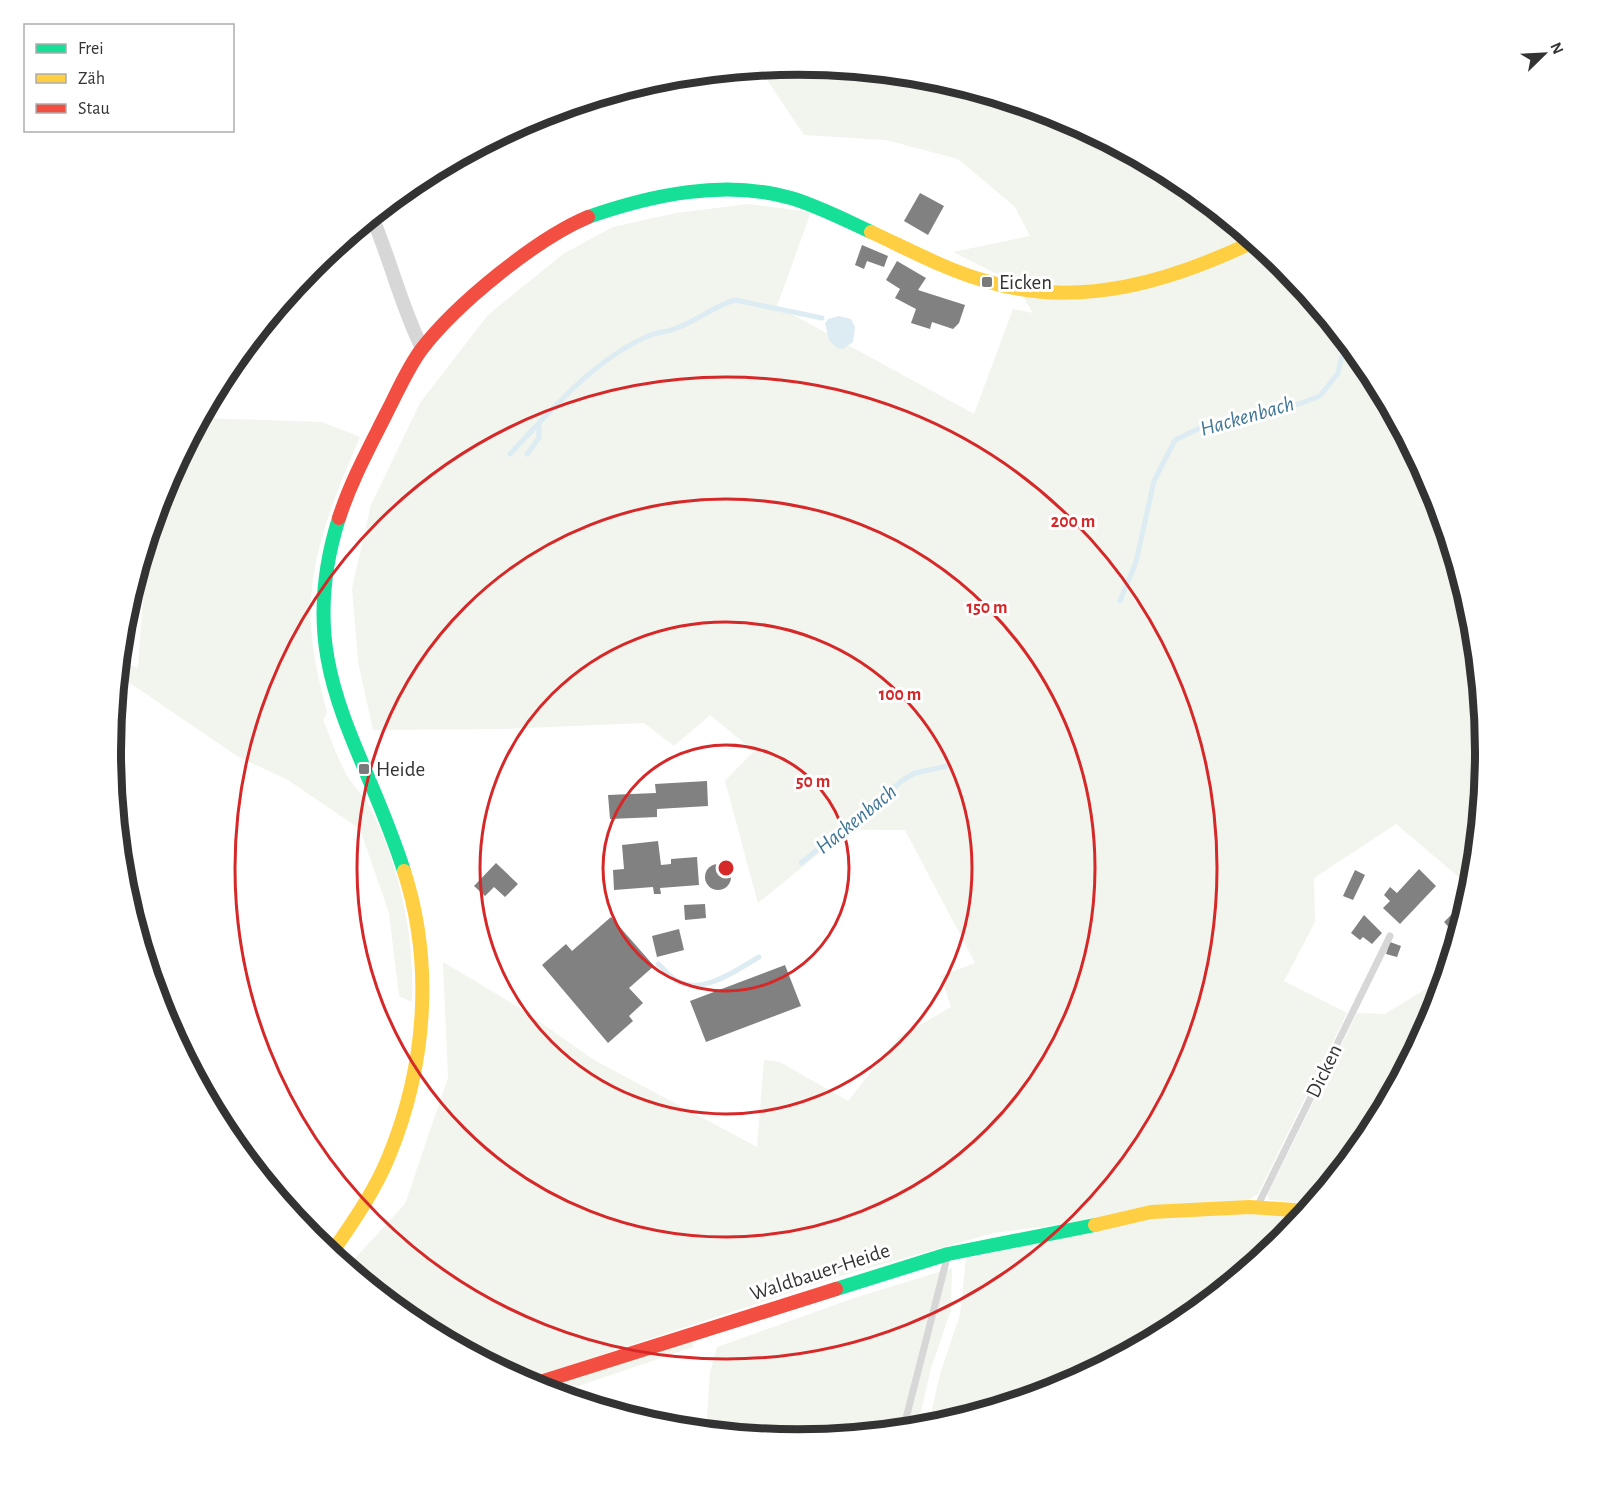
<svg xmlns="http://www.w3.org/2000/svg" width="1598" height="1505" viewBox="0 0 1598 1505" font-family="'Alegreya Sans',sans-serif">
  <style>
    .green { fill: #f1f5ed }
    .water { fill: #ddebf3 }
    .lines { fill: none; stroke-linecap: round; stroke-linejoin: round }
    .stream { stroke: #ddebf3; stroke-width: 5 }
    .building { fill: #818181 }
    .lane { stroke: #d7d7d7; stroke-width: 7 }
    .street { stroke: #d7d7d7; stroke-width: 14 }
    .fast { stroke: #16e098; stroke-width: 14 }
    .slow { stroke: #ffcf43; stroke-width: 14 }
    .jam { stroke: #f24e42; stroke-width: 14 }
    .ring { fill: none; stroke: #d62828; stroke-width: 3 }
    .poi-dot { fill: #7a7a7a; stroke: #fff; stroke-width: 2 }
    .labels { text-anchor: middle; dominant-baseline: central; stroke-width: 6; stroke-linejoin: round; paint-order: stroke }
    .poi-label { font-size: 21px; fill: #333; stroke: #fff; text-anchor: start }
    .street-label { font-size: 21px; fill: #333; stroke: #fff }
    .water-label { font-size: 22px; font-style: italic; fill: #3f7597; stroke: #fff }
    .rim { fill: none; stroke: #333; stroke-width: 8 }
    .centre { fill: #d62828; stroke: #fff; stroke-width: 3 }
    .ring-label { font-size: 18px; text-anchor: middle; font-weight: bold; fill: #d62828; stroke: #fff; stroke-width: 6; stroke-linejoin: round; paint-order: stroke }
  </style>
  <rect width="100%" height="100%" fill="#fff"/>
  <g class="green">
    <polygon points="799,65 934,78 1063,117 1182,181 1286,266 1371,371 1435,490 1474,619 1487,753 1474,887 1473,889 1396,824 1314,878 1315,922 1284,981 1347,1013 1258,1194 1248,1200 994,1233 844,1275 522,1381 416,1324 347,1267 405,1204 448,1078 443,962 520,1008 594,1060 757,1147 764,1060 780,1062 848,1101 899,1037 951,1007 941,976 975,963 905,830 856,830 817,855 758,903 725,781 754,751 710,715 674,746 644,723 505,729 373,730 358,662 352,588 371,505 420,403 488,315 563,254 613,227 676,213 749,204 811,212 777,306 974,414 1013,309 1033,313 1015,283 953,252 1030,236 1015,207 958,159 886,140 804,135 759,68"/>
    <path d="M202,418L322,422L360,437C334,498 307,560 311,627C313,657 320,685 327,713L323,720C331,739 338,761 349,779C355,788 364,795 369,805C399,865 415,934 412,1002L399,996L389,913L360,829L288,780L237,756L130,683L118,679L120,661L138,668L147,542L164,489Z"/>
    <polygon points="1447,976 1434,1016 1371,1135 1314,1204 1269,1200 1268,1194 1357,1013 1385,1014"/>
    <polygon points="1256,1212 1304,1216 1285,1239 1181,1325 1062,1388 928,1428 940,1374 960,1315 966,1259 1148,1219"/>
    <polygon points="952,1268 951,1310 931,1368 917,1429 799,1440 706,1431 710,1373 717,1347 854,1298"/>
    <polygon points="693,1341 693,1347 555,1394 536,1388"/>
  </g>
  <polygon class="water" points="839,316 851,319 855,327 853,342 843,349 837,348 829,340 825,323 828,319"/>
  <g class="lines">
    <g class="stream">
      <path d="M510,454C550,412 592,361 646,337C656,332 667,332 677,328C698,320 714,306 735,300L822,318"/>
      <polyline points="527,454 539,438 539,423"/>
      <polyline points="1120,601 1136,562 1154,481 1175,440 1206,425 1299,404 1320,396 1338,373 1346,339"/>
      <polyline points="801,863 903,780 915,773 947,766"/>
      <path d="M658,964C664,969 672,979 679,982C705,994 738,969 759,957"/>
    </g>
  </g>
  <g class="building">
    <polygon points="920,193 944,206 928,235 904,221"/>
    <polygon points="862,245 888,256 884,267 867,261 864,269 855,265"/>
    <polygon points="897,261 926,278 918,290 965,305 959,323 953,329 932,322 930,329 911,323 916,309 895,298 900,289 886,280"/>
    <polygon points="707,781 708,806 657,809 657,817 610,819 608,795 656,793 655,784"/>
    <polygon points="658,841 661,865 671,864 671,859 697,857 699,885 660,888 661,894 654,894 653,887 614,890 613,870 624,869 622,845"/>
    <polygon points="496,863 518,884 505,897 494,887 485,896 474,886"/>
    <circle cx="718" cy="877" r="13"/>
    <polygon points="1419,869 1436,886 1400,924 1383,908 1390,901 1384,895 1390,887 1397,893"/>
    <polygon points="1355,870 1365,875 1353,900 1343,896"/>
    <polygon points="705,904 706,918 685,920 684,905"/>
    <polygon points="1364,915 1382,933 1372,944 1363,937 1360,940 1351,933"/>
    <polygon points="1451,915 1462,926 1454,946 1447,940 1454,933 1444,922"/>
    <polygon points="611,917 654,966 629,988 643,1003 629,1016 633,1021 608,1043 542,965 566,944 572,951"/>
    <polygon points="679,929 684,950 657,957 652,936"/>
    <polygon points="1390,942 1401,946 1397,957 1386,954"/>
    <polygon points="785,965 801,1006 706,1042 690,1001"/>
  </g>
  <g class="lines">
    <g class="lane">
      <polyline points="1258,1205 1390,936"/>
      <polyline points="903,1430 947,1258"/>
    </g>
    <path class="street" d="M372,217C391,261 401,306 422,348"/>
    <g class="fast">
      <path d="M588,217C651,195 724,179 791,198C818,206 845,220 871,232"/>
      <path d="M339,518C292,667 362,738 404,871"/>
      <polyline points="836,1289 948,1254 1095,1225"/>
    </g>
    <g class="slow">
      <path d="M871,232C910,250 948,271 989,282C1081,309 1172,281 1255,241"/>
      <polyline points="1095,1225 1151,1212 1250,1207 1308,1211"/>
      <path d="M331,1254C352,1223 375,1191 389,1156C426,1066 434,964 404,871"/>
    </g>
    <g class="jam">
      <path d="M339,518C351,481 369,448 386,414C397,393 407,369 421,350C456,304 536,239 588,217"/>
      <polyline points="531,1385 836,1289"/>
    </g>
  </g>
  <g class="ring">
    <circle cx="726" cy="868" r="123"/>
    <circle cx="726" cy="868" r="246"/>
    <circle cx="726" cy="868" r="369"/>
    <circle cx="726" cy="868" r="491"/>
  </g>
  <g class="poi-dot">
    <rect x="981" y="276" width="12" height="12" rx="3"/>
    <rect x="358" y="763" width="12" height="12" rx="3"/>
  </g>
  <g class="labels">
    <g class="poi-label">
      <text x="999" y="282">Eicken</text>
      <text x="376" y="769">Heide</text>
    </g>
    <g class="street-label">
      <text transform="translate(1324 1071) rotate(-64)">Dicken</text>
      <text transform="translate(820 1272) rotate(-18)">Waldbauer-Heide</text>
    </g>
    <g class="water-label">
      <text transform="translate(1247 416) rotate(-16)">Hackenbach</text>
      <text transform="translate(856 819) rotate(-39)">Hackenbach</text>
    </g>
  </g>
  <path d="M0 0H1598V1505H0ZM121 752a677 677 0 1 1 1354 0a677 677 0 1 1-1354 0Z" fill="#fff" fill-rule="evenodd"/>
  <path class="rim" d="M121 752a677 677 0 1 1 1354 0a677 677 0 1 1-1354 0Z"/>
  <circle cx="726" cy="868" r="9" class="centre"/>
  <g class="ring-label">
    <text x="1073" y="527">200 m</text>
    <text x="987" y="613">150 m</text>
    <text x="900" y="700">100 m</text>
    <text x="813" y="787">50 m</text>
  </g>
  <rect x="24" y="24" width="210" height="108" fill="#ffffff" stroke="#adadad" stroke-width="1.5"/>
  <rect x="36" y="44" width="30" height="9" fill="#16e098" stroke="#adadad" stroke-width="1.5"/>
  <text x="78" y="54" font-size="18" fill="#333333">Frei</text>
  <rect x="36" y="74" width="30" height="9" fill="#ffcf43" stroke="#adadad" stroke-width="1.5"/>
  <text x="78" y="84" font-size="18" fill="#333333">Zäh</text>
  <rect x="36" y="104" width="30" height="9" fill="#f24e42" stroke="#adadad" stroke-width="1.5"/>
  <text x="78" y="114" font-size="18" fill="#333333">Stau</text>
  <g transform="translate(1544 54) rotate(66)" stroke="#ffffff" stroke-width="4.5" paint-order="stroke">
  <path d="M0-4.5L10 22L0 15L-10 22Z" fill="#333333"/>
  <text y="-9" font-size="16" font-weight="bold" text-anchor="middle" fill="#333333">N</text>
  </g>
</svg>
